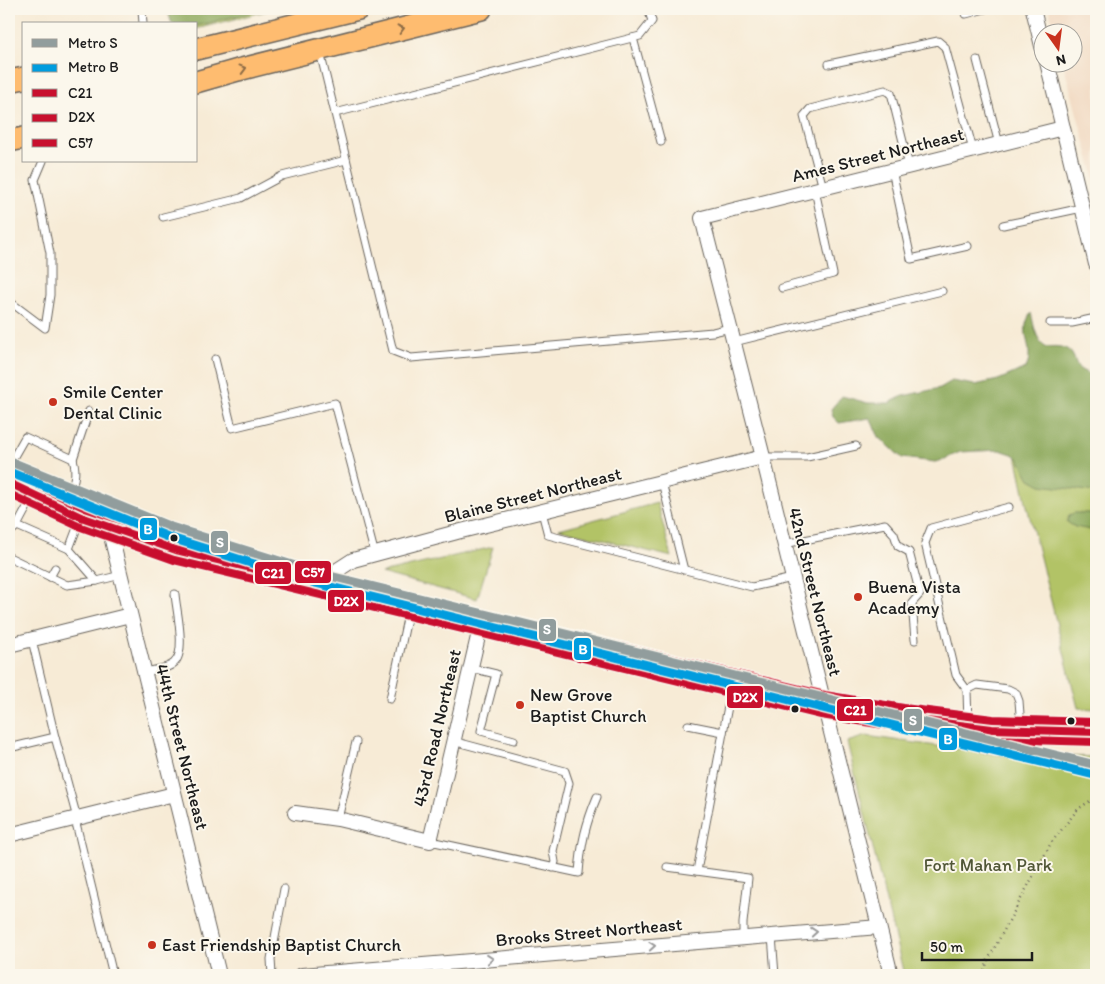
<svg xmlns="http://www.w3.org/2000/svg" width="1105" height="984" viewBox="0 0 1105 984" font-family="Itim,sans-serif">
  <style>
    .built { fill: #f0d5bc }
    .green { fill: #b2c366; stroke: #677041 }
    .forest { fill: #8da95b; stroke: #54623c }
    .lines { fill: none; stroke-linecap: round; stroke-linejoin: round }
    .lane-casing { stroke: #69645d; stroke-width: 9 }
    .street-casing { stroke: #69645d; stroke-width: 16 }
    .primary-casing { stroke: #69645d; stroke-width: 24 }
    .path { stroke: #69645d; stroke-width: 2.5; stroke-dasharray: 1 4; stroke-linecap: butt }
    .lane { stroke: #fff; stroke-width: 7 }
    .street { stroke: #fff; stroke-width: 14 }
    .primary { stroke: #febc70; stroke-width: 21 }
    .bus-1-casing { stroke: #fbf7ec; stroke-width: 11 }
    .bus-2-casing { stroke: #fbf7ec; stroke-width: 11 }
    .bus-3-casing { stroke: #fbf7ec; stroke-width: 11 }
    .bus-1 { stroke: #c8102e; stroke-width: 8 }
    .bus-2 { stroke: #c8102e; stroke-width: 8 }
    .bus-3 { stroke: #c8102e; stroke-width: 8 }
    .metro-1-casing { stroke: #fbf7ec; stroke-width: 12 }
    .metro-2-casing { stroke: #fbf7ec; stroke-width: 12 }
    .metro-1 { stroke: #919d9d; stroke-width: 9 }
    .metro-2 { stroke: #009cde; stroke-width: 9 }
    .oneway { stroke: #8d6c46 }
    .oneway2 { stroke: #999 }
    .poi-dot { fill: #c8321e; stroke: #fbf7ec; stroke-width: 2 }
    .bus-dot { fill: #1c1c1c; stroke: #fbf7ec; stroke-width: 2 }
    .labels { text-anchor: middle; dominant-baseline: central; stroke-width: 4; stroke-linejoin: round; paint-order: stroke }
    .street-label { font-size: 18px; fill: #1c1c1c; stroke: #fbf7ec }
    .poi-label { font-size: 18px; fill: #1c1c1c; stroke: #fbf7ec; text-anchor: start }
    .park-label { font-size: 18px; fill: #505636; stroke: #fbf7ec }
    .line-badge { stroke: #fbf7ec; stroke-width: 2 }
    .badge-label { font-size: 14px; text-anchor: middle; font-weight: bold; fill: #fff }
  </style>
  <rect width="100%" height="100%" fill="#fbf7ec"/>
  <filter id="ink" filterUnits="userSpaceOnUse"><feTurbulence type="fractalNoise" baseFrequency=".02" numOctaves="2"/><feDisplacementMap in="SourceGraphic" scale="10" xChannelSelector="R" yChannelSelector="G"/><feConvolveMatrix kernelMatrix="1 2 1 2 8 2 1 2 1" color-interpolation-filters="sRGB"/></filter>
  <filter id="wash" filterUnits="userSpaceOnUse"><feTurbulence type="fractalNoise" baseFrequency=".0096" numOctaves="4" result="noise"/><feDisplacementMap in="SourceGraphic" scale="20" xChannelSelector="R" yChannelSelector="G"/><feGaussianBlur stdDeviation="1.12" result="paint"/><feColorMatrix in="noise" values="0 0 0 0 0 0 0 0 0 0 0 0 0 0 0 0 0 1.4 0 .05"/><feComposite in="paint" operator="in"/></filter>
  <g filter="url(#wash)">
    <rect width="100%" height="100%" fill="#f7ebd6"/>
    <polygon class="built" points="1049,9 1096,9 1096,183 1063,63 1072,62 1072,32 1055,32"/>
    <g class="green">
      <polygon points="193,9 274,9 196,29 196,24 191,24"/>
      <polygon points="1096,384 1096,709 1078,708 1026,502 1009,421"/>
      <polygon points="657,503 672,557 559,529"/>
      <polygon points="493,547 477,599 381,573"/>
      <polygon points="866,736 1001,755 1096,757 1096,975 904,975 847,742"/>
    </g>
    <g class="forest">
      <polygon points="167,9 265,9 196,26 196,24 172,24"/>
      <path d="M1031,313C1034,324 1035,338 1045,347C1055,346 1068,345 1073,356C1075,359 1076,364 1078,367C1082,372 1091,374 1096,376V492L1041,485L1030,479L1019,459L1015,455L1000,450L960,452L943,460L935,462L902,458L879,437L870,418L839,423L833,417L831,409L842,396L868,403H889L903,396L940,388L952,381L975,385L998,380L1026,368C1036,347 1017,333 1031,313Z"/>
      <polygon points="1074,513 1096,513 1096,531 1075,527 1067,522 1069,515"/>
    </g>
  </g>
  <g filter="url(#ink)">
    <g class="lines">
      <defs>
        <g id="lane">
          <polyline points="142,9 143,24"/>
          <polyline points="966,14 985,9"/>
          <polyline points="633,38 661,142"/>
          <polyline points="320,52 393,351 411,358 713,332 730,328"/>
          <polyline points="977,60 999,144"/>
          <polyline points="829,64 938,41 945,47 973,150"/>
          <polyline points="335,113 640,36 652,21 648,9"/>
          <polyline points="892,170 911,259 968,246"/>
          <polyline points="823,188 804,116 810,109 885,90 891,93 909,166"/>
          <polyline points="163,217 241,198 282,176 346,160"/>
          <polyline points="1003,225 1082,208"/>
          <polyline points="782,288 833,274 815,190"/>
          <polyline points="9,301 45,328 50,295 50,253 35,180 43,161"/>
          <polyline points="1050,323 1072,323 1096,318"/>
          <polyline points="734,342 942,291"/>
          <polyline points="215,359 232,428 335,403 375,555"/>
          <polyline points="763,457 807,457 856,446"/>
          <polyline points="73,459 89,411"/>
          <path d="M9,465L25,437L73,459C79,479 70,489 63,507"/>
          <polyline points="662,482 684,570"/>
          <polyline points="33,496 17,526 69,549 80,520"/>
          <polyline points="542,512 548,535 752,587 793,578"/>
          <polyline points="9,533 17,526"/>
          <polyline points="784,544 885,524 894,534 898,546 909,552 920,594 912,603 915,640"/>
          <polyline points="69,549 97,581 121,575"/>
          <polyline points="9,557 67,585 97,581"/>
          <polyline points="50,577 55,568"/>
          <polyline points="32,640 55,737"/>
          <polyline points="471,668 496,674 481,731 514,740"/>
          <path d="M144,672C153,670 168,669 174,663C187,652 176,609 175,594"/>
          <polyline points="967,690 977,685 1008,689 1016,693 1019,701 1021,727"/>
          <polyline points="390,699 409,609"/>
          <polyline points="968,724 967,690 956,675 925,543 931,528 1009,507"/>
          <polyline points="688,725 723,732"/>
          <polyline points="453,741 565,771 569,783 553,851 555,862 553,868"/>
          <polyline points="9,748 55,737 77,818"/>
          <polyline points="75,819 113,975"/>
          <polyline points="338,819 356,742"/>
          <path d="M430,841L579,873C581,844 586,823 597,797"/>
          <polyline points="667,867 748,878 743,923 743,938"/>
          <polyline points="697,871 732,685"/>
          <polyline points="772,936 775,975"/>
          <polyline points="272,975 271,959 284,889"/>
        </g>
        <g id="street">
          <polyline points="1033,9 1042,46"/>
          <polyline points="1047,62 1096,264"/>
          <polyline points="109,528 219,975"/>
          <polyline points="319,584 336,571 353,560 457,532 763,457"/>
          <polyline points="9,645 130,615"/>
          <polyline points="295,813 338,819 430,841 481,624"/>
          <polyline points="9,835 174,794"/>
          <polyline points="302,975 879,927"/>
          <polyline points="891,975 763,457 702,218 1063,128"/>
        </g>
        <g id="primary">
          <polyline points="196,49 358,9"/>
          <polyline points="9,81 24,78"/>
          <polyline points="196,82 238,70 481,9"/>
          <polyline points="9,141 24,138"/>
          <polyline points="9,483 81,517 176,550 823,705 903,718 992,729 1096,732"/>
        </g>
      </defs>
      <use href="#lane" class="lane-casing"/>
      <use href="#street" class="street-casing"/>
      <use href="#primary" class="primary-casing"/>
      <polyline class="path" points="983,975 988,960 1051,843 1078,809 1096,797"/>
      <use href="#lane" class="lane"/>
      <use href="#street" class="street"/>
      <use href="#primary" class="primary"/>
      <defs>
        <polyline id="bus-1" points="9,483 81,517 176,550 823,705 903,718 992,729 1096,732"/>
        <polyline id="bus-2" points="9,494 78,526 174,560 821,715 902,728 991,739 1096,742"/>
        <polyline id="bus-3" points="13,474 85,508 179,540 825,695 904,708 993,719 1096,722"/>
      </defs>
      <use href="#bus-1" class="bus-1-casing"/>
      <use href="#bus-2" class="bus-2-casing"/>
      <use href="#bus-3" class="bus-3-casing"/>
      <use href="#bus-1" class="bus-1"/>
      <use href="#bus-2" class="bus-2"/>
      <use href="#bus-3" class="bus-3"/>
      <defs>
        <polyline id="metro-1" points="9,461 171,527 318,573 1096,765"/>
        <polyline id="metro-2" points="9,472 168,537 315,583 1094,775"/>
      </defs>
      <use href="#metro-1" class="metro-1-casing"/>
      <use href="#metro-2" class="metro-2-casing"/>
      <use href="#metro-1" class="metro-1"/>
      <use href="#metro-2" class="metro-2"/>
    </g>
    <defs><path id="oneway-chevron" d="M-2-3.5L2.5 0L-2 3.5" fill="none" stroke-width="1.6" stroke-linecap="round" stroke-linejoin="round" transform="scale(1.25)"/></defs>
    <g class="oneway">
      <use href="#oneway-chevron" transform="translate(401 29) rotate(-14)"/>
      <use href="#oneway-chevron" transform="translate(243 69) rotate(-15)"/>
    </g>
    <g class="oneway2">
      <use href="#oneway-chevron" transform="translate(814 932) rotate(-5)"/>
      <use href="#oneway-chevron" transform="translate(652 946) rotate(-5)"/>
      <use href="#oneway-chevron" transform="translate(490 959) rotate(-5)"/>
    </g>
  </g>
  <g class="poi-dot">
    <circle cx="53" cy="402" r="5"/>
    <circle cx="858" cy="597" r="5"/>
    <circle cx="520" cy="705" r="5"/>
    <circle cx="152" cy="945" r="5"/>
  </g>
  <g class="bus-dot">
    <circle cx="174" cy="538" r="4.5"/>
    <circle cx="795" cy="709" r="4.5"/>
    <circle cx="1071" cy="721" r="4.5"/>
  </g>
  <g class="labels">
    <g class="street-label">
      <text transform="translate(878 155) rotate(-14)">Ames Street Northeast</text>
      <text transform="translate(533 495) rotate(-14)">Blaine Street Northeast</text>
      <text transform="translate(815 592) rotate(76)">42nd Street Northeast</text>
      <text transform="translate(437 728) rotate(-77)">43rd Road Northeast</text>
      <text transform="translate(182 747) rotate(76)">44th Street Northeast</text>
      <text transform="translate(589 932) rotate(-5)">Brooks Street Northeast</text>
    </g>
    <g class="poi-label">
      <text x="63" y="392">Smile Center<tspan x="63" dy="21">Dental Clinic</tspan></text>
      <text x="868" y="587">Buena Vista<tspan x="868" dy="21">Academy</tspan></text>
      <text x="530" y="695">New Grove<tspan x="530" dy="21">Baptist Church</tspan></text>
      <text x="162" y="945">East Friendship Baptist Church</text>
    </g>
    <g class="park-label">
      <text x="988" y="865">Fort Mahan Park</text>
    </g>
  </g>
  <g class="line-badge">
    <rect x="139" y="517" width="19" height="24" rx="5" fill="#009cde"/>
    <rect x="210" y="530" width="19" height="24" rx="5" fill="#919d9d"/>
    <rect x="294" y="560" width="38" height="24" rx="5" fill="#c8102e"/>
    <rect x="254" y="561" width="38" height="24" rx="5" fill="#c8102e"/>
    <rect x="327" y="589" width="38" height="24" rx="5" fill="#c8102e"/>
    <rect x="538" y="618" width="19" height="24" rx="5" fill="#919d9d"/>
    <rect x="573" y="637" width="19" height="24" rx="5" fill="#009cde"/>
    <rect x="726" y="685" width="38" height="24" rx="5" fill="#c8102e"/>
    <rect x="836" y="698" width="38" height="24" rx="5" fill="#c8102e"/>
    <rect x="903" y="708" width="20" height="24" rx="5" fill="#919d9d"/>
    <rect x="938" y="727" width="20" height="24" rx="5" fill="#009cde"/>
  </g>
  <g class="badge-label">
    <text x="148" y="534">B</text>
    <text x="220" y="547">S</text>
    <text x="313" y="577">C57</text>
    <text x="273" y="578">C21</text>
    <text x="346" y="606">D2X</text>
    <text x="547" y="634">S</text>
    <text x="583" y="654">B</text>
    <text x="745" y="702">D2X</text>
    <text x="855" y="715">C21</text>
    <text x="913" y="725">S</text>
    <text x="948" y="744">B</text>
  </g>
  <rect width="1105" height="984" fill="none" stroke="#fbf7ec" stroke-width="30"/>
  <rect x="22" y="22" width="175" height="140" fill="#fbf7ec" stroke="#a29f99"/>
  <rect x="32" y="39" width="25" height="8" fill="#919d9d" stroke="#a29f99"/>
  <text x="68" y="48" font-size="15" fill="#1c1c1c">Metro S</text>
  <rect x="32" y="64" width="25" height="8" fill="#009cde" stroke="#a29f99"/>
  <text x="68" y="72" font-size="15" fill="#1c1c1c">Metro B</text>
  <rect x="32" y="89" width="25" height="8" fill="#c8102e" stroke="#a29f99"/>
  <text x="68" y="98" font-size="15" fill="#1c1c1c">C21</text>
  <rect x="32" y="114" width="25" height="8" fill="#c8102e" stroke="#a29f99"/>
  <text x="68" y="122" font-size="15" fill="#1c1c1c">D2X</text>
  <rect x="32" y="139" width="25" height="8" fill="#c8102e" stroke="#a29f99"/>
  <text x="68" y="148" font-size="15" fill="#1c1c1c">C57</text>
  <g transform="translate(1058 48) rotate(166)"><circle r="24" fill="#fbf7ec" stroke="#a29f99"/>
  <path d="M0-4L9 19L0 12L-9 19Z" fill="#c8321e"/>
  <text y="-8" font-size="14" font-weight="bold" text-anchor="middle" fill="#1c1c1c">N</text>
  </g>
  <path d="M922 952v8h110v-8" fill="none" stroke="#1c1c1c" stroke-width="2.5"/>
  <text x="930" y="952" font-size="15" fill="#1c1c1c" stroke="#fbf7ec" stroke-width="4" paint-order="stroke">50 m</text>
</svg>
